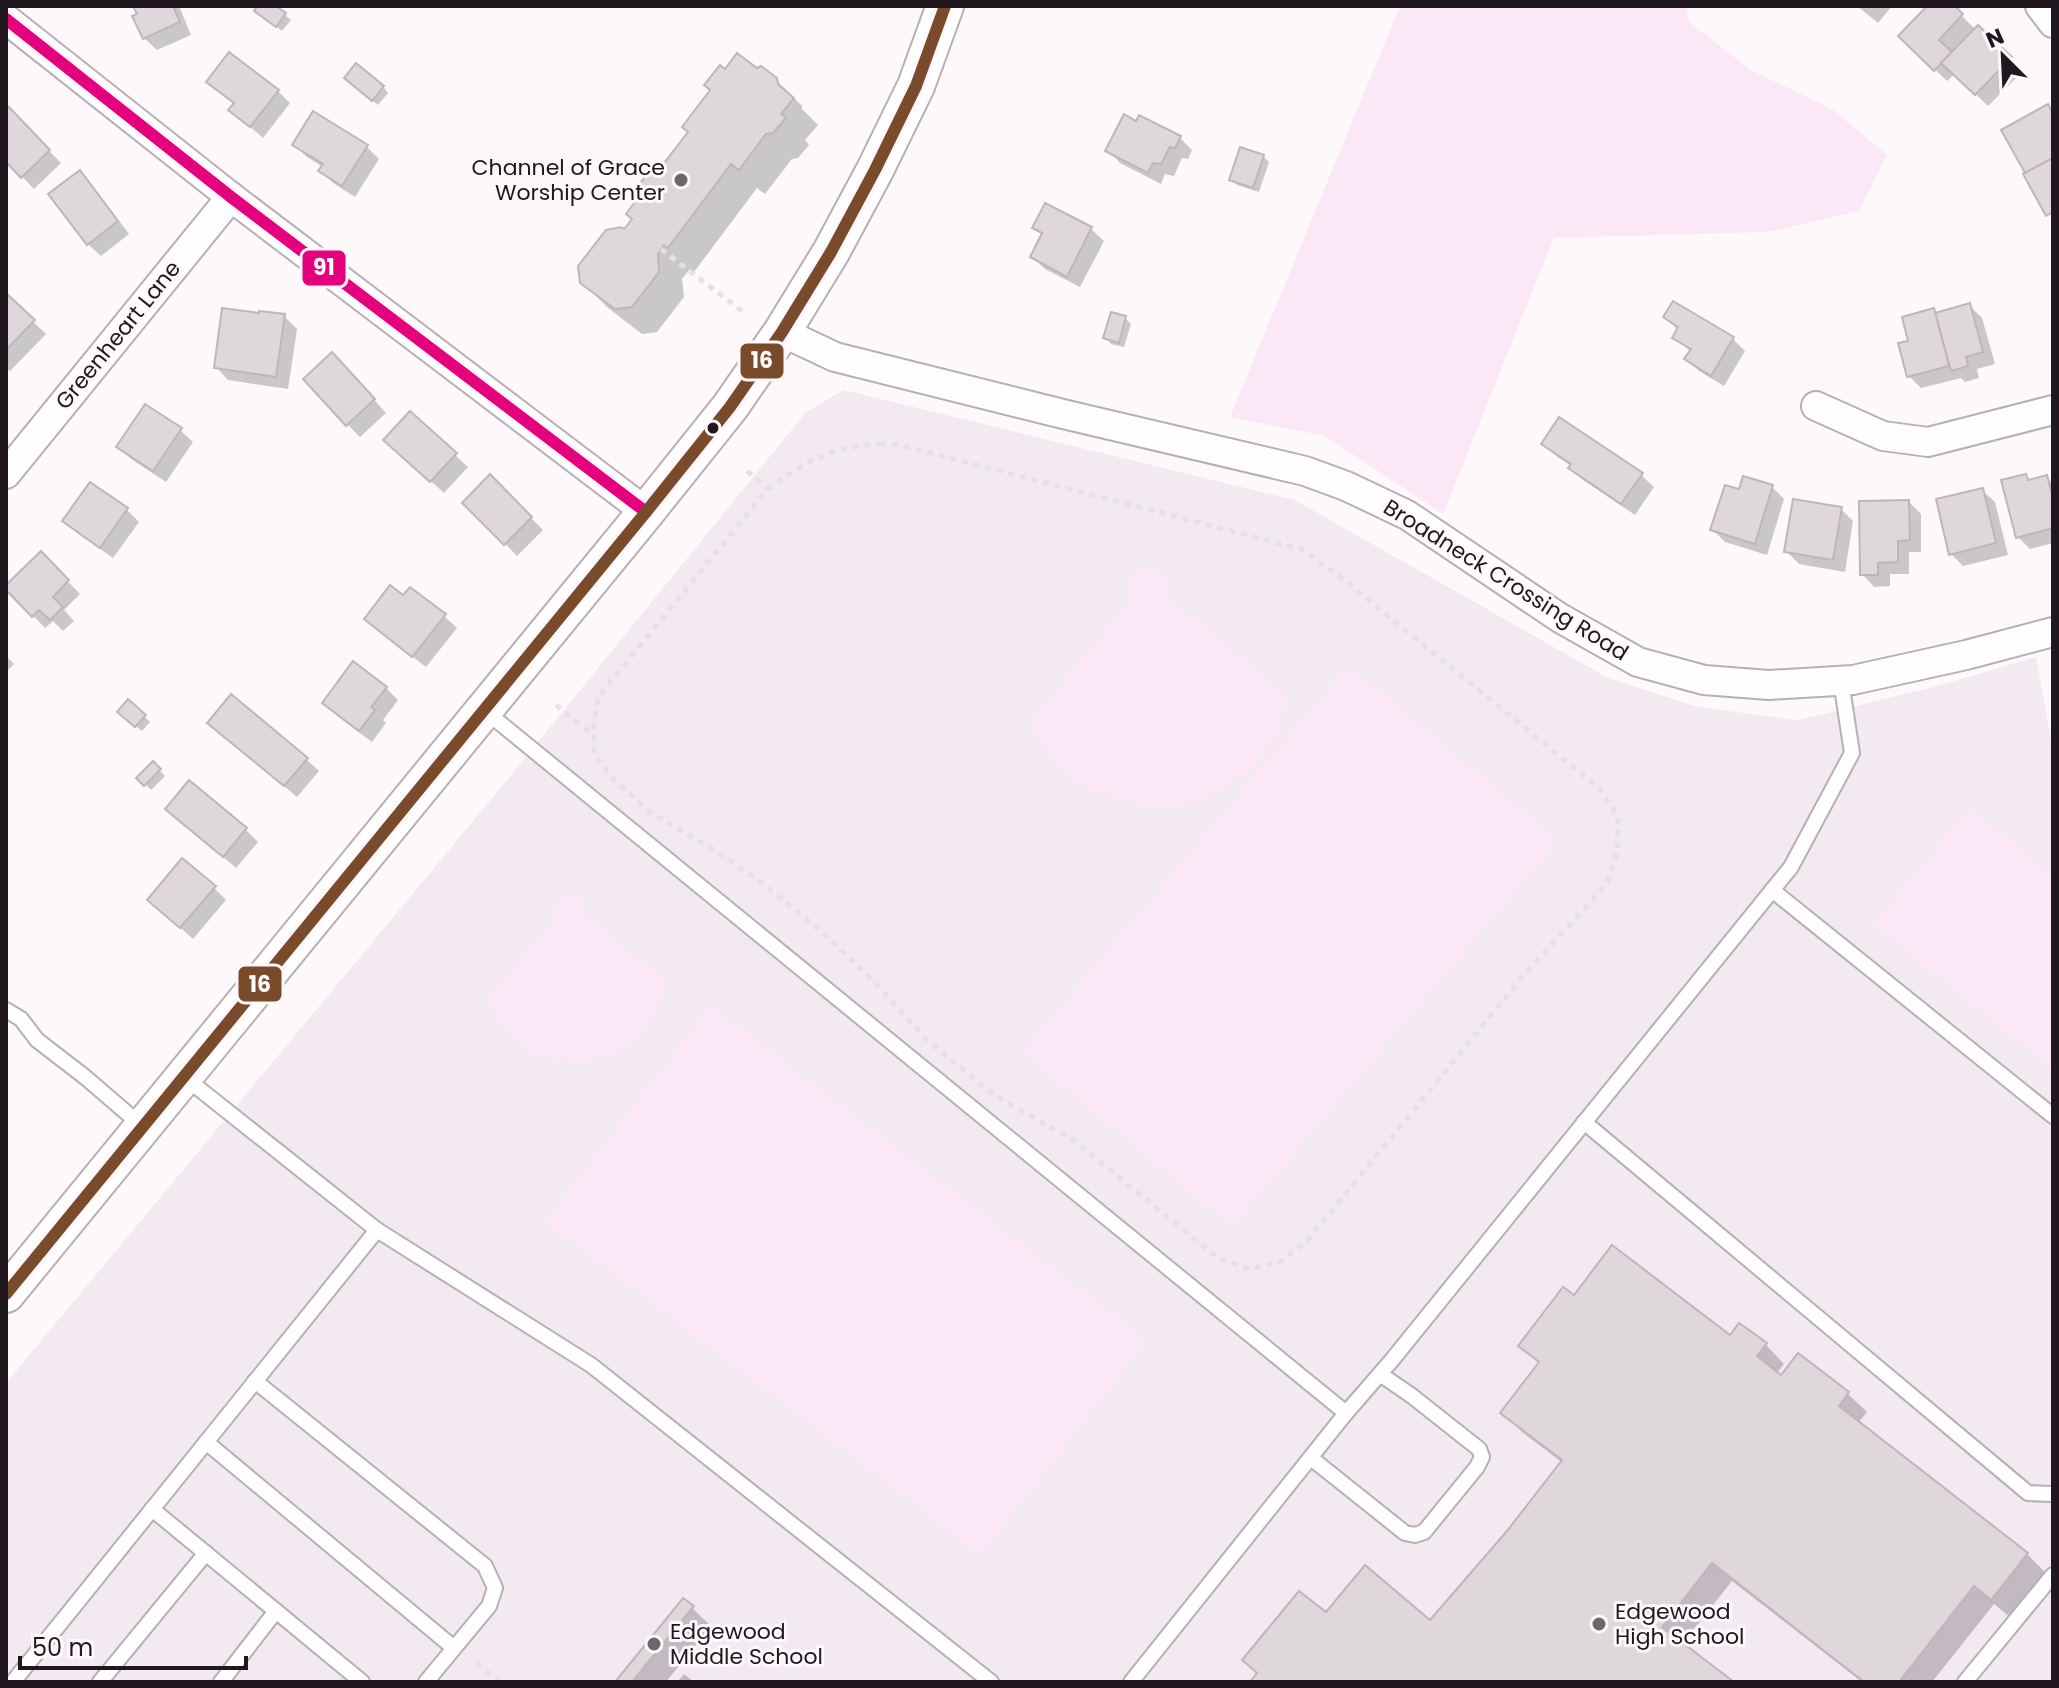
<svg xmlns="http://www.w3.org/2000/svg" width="2059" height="1688" viewBox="0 0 2059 1688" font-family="Poppins,sans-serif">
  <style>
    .built { fill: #f3e9f0 }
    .green { fill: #fce7f6 }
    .shadow { fill: #0003 }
    .building { fill: #ded7dc; stroke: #beb6bb; stroke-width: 2 }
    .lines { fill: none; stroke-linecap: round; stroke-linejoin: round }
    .service-casing { stroke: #b7afb4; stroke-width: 18 }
    .minor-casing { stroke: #b7afb4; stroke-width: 32 }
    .tertiary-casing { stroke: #b7afb4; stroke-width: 40 }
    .path { stroke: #e4e2e3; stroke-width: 5; stroke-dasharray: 6 6; stroke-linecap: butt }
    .service { stroke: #fffefe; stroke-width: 14 }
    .minor { stroke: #fffefe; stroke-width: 28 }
    .tertiary { stroke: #fffefe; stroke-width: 36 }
    .bus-1-casing { stroke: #fef8fc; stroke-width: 18 }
    .bus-2-casing { stroke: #fef8fc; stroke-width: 18 }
    .bus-1 { stroke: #e5007d; stroke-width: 12 }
    .bus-2 { stroke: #7a4b2a; stroke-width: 12 }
    .poi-dot { fill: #6e666b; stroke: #fef8fc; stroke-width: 3 }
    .bus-dot { fill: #21171e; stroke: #fef8fc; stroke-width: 3 }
    .labels { text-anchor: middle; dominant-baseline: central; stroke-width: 6; stroke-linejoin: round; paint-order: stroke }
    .poi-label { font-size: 22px; fill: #21171e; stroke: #fef8fc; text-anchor: start }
    .street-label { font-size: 22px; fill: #21171e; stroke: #fef8fc }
    .line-badge { stroke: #fef8fc; stroke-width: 3 }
    .badge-label { font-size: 22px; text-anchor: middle; font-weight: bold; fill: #fff }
  </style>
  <rect width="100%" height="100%" fill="#fdf9fb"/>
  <polygon class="built" points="844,390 1295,500 1608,678 1698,707 1798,720 1934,687 2036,657 2053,750 2053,1682 6,1682 6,1383 508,779 806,412"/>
  <g class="green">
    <polygon points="1400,6 1686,6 1689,22 1751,70 1832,109 1887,155 1859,211 1768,232 1554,238 1443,514 1325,436 1230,417"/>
    <path d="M1148,567L1161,572L1169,585L1168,596L1288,696L1274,737L1254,764L1228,786L1189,805L1140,804L1089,790L1056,763L1028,724L1132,598C1129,587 1130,583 1135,573Z"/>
    <polygon points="1348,665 1558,840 1232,1227 1022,1052"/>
    <polygon points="1969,808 2053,876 2053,1070 1874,924"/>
    <polygon points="566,895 576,896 583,903 583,913 669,984 645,1030 617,1054 575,1064 536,1056 506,1031 496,1019 487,999 557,917 554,910 558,901"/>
    <polygon points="711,1006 1147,1340 981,1555 545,1221"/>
  </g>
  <g class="shadow">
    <polygon points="135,6 179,6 191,35 157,50 144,38 139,15"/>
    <polygon points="251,6 273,6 291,20 282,31"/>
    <polygon points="1857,6 1892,6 1878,23"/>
    <polygon points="1930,6 1952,6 1976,30 1978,28 2023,71 1988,106 1955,74 1947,81 1901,36"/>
    <polygon points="757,71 776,80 802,106 802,109 818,125 805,140 809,145 798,158 792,159 765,194 757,188 694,272 690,269 682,279 684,297 657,332 642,334 608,308 582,282 634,220 661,170 690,132 725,72"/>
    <polygon points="209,82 278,91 290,103 263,138 231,110 235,105"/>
    <polygon points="352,83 383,87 388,93 378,105"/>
    <polygon points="9,110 61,163 34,189 6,160 6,113"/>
    <polygon points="314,114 367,147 379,159 355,197 333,183 321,171 323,167 307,157 294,145"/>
    <polygon points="1180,138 1192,150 1188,159 1182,158 1174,176 1165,174 1161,184 1120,163 1108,150"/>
    <polygon points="1263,156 1269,162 1259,192 1237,185 1232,180"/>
    <polygon points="79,172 92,185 129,234 101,256 88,244"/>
    <polygon points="1046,206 1091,229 1104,241 1080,287 1045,269 1032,257 1043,236 1035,227"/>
    <polygon points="6,296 46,334 10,371 6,368"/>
    <polygon points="1969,305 1982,318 1995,364 1977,369 1979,378 1965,382 1961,378 1921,388 1909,376 1911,342 1933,311 1937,315"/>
    <polygon points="261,316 284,316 297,329 288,389 228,380 216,367"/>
    <polygon points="1665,317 1733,339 1745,351 1724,386 1699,371 1687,359 1691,352 1674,337 1678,330"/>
    <polygon points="1125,318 1131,324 1124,347 1111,344 1106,338"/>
    <polygon points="345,367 386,413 360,437 347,424"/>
    <polygon points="410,413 468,467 444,493 399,452"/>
    <polygon points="180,430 193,442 166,482 131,459 119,447"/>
    <polygon points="1544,444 1641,475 1654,487 1635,515 1583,480 1571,466 1556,456"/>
    <polygon points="2026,476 2031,481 2046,477 2053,484 2053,543 2030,549 2018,537"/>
    <polygon points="490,477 543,530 517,556 465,503"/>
    <polygon points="1772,487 1784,499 1767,555 1725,542 1713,530 1740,492"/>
    <polygon points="1982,490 1995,502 2008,555 1963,566 1951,554"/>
    <polygon points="1909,502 1921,514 1921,552 1909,552 1909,574 1890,574 1890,586 1874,587 1862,574"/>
    <polygon points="1841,509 1853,521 1845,572 1799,564 1786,551"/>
    <polygon points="127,510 139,522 113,558 77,533 64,521"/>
    <polygon points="41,554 80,594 64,610 74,621 63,631 53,621 45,628 6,588"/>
    <polygon points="403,598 444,616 457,628 426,667 379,631 367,619"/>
    <polygon points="6,656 14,664 6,672"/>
    <polygon points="386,688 398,700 383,720 386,723 372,742 336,715 324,702"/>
    <polygon points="144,716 150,722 142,731 125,717"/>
    <polygon points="210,723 306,759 319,771 297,797"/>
    <polygon points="153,764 165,776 151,790 139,778"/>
    <polygon points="167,809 246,830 258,842 236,868"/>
    <polygon points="214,888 226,900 193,939 149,900"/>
    <polygon points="1575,1298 1730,1337 1740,1325 1766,1345 1784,1364 1776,1374 1848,1394 1867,1412 1858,1423 2027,1554 2046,1573 2011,1618 1994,1604 1932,1682 1862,1682 1732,1581 1682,1644 1730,1682 1252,1682 1326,1615 1430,1623 1509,1532 1563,1463 1522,1432 1503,1413 1540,1364 1521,1346"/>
    <polygon points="692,1608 711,1626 666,1682 618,1682"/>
    <polygon points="684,1674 694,1682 677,1682"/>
  </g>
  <g class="building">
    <polygon points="133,6 173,6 180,22 143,39 132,16 137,14"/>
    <polygon points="257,6 276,6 286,13 276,27 254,11"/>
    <polygon points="1927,6 1955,6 1963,14 1939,40 1952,52 1934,71 1898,36"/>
    <polygon points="1978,25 2012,57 1975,95 1941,63"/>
    <polygon points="229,52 279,90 250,127 228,110 234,103 206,82"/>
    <polygon points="737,53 757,68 761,66 777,78 778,84 794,98 781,114 786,118 773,133 766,134 739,170 731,164 668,248 664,245 658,254 659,272 632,307 615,309 580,283 578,266 606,230 621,227 624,229 632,219 626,214 641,194 635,190 656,163 661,167 688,132 682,127 710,90 704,85 720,65 725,69"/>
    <polygon points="356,63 384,86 372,101 344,78"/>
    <polygon points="2048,104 2053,114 2053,158 2025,173 2001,130"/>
    <polygon points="9,107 50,150 21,178 6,162 6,110"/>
    <polygon points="313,111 368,145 342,186 318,171 323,164 292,145"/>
    <polygon points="1124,114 1136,121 1139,115 1181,136 1175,148 1170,147 1161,164 1153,163 1148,173 1105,151"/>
    <polygon points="1240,147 1264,155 1253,188 1229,180"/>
    <polygon points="2053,158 2053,212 2046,216 2023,174"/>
    <polygon points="80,170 118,221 87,245 48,194"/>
    <polygon points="1045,203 1092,227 1067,277 1030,257 1042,233 1032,228"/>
    <polygon points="6,293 35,320 6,350"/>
    <polygon points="1673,301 1734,337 1711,376 1684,359 1691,349 1672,338 1678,327 1663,317"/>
    <polygon points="1970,303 1983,352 1966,357 1968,366 1951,371 1935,313"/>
    <polygon points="222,308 259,313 259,311 285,314 276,377 214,368"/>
    <polygon points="1934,308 1949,366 1907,377 1898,343 1908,341 1902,317"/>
    <polygon points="1111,312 1126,316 1119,343 1103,338"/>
    <polygon points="332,352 375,399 346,426 303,379"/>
    <polygon points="145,404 182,428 153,471 116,447"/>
    <polygon points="410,411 457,453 430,482 383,440"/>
    <polygon points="1559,417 1643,473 1621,504 1568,468 1571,464 1541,444"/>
    <polygon points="490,474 532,517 504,545 462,503"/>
    <polygon points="2026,474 2028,480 2047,475 2053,498 2053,528 2016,538 2001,480"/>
    <polygon points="1743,476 1773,485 1755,544 1710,530 1725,485 1739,489"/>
    <polygon points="90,482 128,508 100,548 62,521"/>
    <polygon points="1983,488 1996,543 1949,555 1936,499"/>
    <polygon points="1793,499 1842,507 1833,560 1784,552"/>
    <polygon points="1909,500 1910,540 1898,541 1898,562 1878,563 1878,575 1860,575 1859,501"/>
    <polygon points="41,551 69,580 53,597 63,607 50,620 39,610 32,617 6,590 6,585"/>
    <polygon points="390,585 403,595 410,587 446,614 412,657 364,619"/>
    <polygon points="353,661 387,687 371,707 375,710 359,731 322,703"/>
    <polygon points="231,694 308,758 284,786 207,723"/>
    <polygon points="128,699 146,715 135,727 117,712"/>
    <polygon points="153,761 161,769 144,786 136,778"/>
    <polygon points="189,780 247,828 223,857 165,809"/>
    <polygon points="182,858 216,886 180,928 147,900"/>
    <polygon points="1612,1245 1730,1335 1739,1323 1767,1343 1757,1356 1781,1375 1798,1353 1849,1392 1839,1406 2028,1553 1991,1600 1974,1586 1899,1682 1864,1682 1712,1563 1662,1627 1734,1682 1250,1682 1257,1673 1242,1660 1299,1591 1326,1612 1365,1565 1430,1620 1507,1531 1562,1460 1500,1413 1539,1362 1518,1346 1563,1287 1574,1295"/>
    <polygon points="683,1598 694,1606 632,1682 615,1682"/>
  </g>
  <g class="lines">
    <defs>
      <g id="service">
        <polyline points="484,710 1346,1413"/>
        <polyline points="1772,890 2053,1116"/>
        <polyline points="6,1010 21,1019 37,1040 85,1077 142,1126"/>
        <polyline points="183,1076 377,1230 591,1365 991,1682"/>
        <polyline points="1584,1122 2028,1493 2053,1494"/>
        <polyline points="255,1381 485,1566 495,1588 489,1606 426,1682"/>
        <polyline points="206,1442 454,1648"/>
        <polyline points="1311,1458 1405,1533 1415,1535 1424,1532 1477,1467 1482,1457 1479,1449 1412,1396 1380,1374"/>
        <polyline points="152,1509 362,1682"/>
        <polyline points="13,1682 377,1230"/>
        <polyline points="100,1682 206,1553"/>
        <polyline points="221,1682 276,1611"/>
        <polyline points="1131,1682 1346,1413 1392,1360 1791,867 1852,753 1841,681"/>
        <polyline points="1965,1682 2053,1575"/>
      </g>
      <g id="minor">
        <polyline points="2040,6 2053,23"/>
        <polyline points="6,19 231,197 646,512"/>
        <polyline points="782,332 835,357 1063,414 1305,471 1346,486 1407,515 1560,618 1638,662 1704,680 1769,685 1853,680 1966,655 2053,632"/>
        <polyline points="1816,406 1883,436 1928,442 2053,410"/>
        <polyline points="6,474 231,197"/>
      </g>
      <polyline id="tertiary" points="6,1294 646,512 730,407 782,332 831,252 875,170 916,86 945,6"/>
    </defs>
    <use href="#service" class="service-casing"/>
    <use href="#minor" class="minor-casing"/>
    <use href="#tertiary" class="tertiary-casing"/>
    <g class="path">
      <polyline points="661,249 747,315"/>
      <path d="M880,444L900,445L1301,549L1338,575L1600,789L1618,817L1617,853L1608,881L1600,892L1528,970L1307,1241L1281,1261L1250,1269L1218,1258L1073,1140L994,1095L928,1041L878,986L828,937L762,883L711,848L651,813L611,777L594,753V724L598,697L768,489C792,471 818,454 848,448C858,446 869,445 880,444Z"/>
      <polyline points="747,471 768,489"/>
      <polyline points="556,705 592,734"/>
      <polyline points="477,1663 499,1682"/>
    </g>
    <use href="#service" class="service"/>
    <use href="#minor" class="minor"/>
    <use href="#tertiary" class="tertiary"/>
    <defs>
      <polyline id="bus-1" points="6,19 231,197 646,512"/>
      <polyline id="bus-2" points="6,1294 646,512 730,407 782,332 831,252 875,170 916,86 945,6"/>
    </defs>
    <use href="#bus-1" class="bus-1-casing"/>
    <use href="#bus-2" class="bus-2-casing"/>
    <use href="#bus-1" class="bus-1"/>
    <use href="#bus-2" class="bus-2"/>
  </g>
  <g class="poi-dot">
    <circle cx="681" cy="180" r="8"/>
    <circle cx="1599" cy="1624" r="8"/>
    <circle cx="654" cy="1644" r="8"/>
  </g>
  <circle class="bus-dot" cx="713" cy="428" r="7"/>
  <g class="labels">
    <g class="poi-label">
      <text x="665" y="167" text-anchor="end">Channel of Grace<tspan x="665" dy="25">Worship Center</tspan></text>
      <text x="1615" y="1611">Edgewood<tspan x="1615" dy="25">High School</tspan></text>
      <text x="670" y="1631">Edgewood<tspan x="670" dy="25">Middle School</tspan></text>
    </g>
    <g class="street-label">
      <text transform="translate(118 335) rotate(-51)">Greenheart Lane</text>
      <text transform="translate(1506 580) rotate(32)">Broadneck Crossing Road</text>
    </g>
  </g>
  <g class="line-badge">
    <rect x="301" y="249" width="46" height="38" rx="8" fill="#e5007d"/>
    <rect x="739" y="342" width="46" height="38" rx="8" fill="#7a4b2a"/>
    <rect x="237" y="965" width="46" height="38" rx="8" fill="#7a4b2a"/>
  </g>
  <g class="badge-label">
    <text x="324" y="275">91</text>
    <text x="762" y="368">16</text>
    <text x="260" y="992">16</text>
  </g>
  <rect width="2059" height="1688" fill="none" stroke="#21171e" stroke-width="16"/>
  <g transform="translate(2003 56) rotate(336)" stroke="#fef8fc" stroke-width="6" paint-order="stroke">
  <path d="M0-6L14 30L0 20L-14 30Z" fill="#21171e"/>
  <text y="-12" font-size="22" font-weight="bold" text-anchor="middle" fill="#21171e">N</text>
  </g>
  <path d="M20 1656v12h226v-12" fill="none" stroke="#21171e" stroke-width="4"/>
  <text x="32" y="1656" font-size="24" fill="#21171e" stroke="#fef8fc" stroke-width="6" paint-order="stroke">50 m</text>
</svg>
